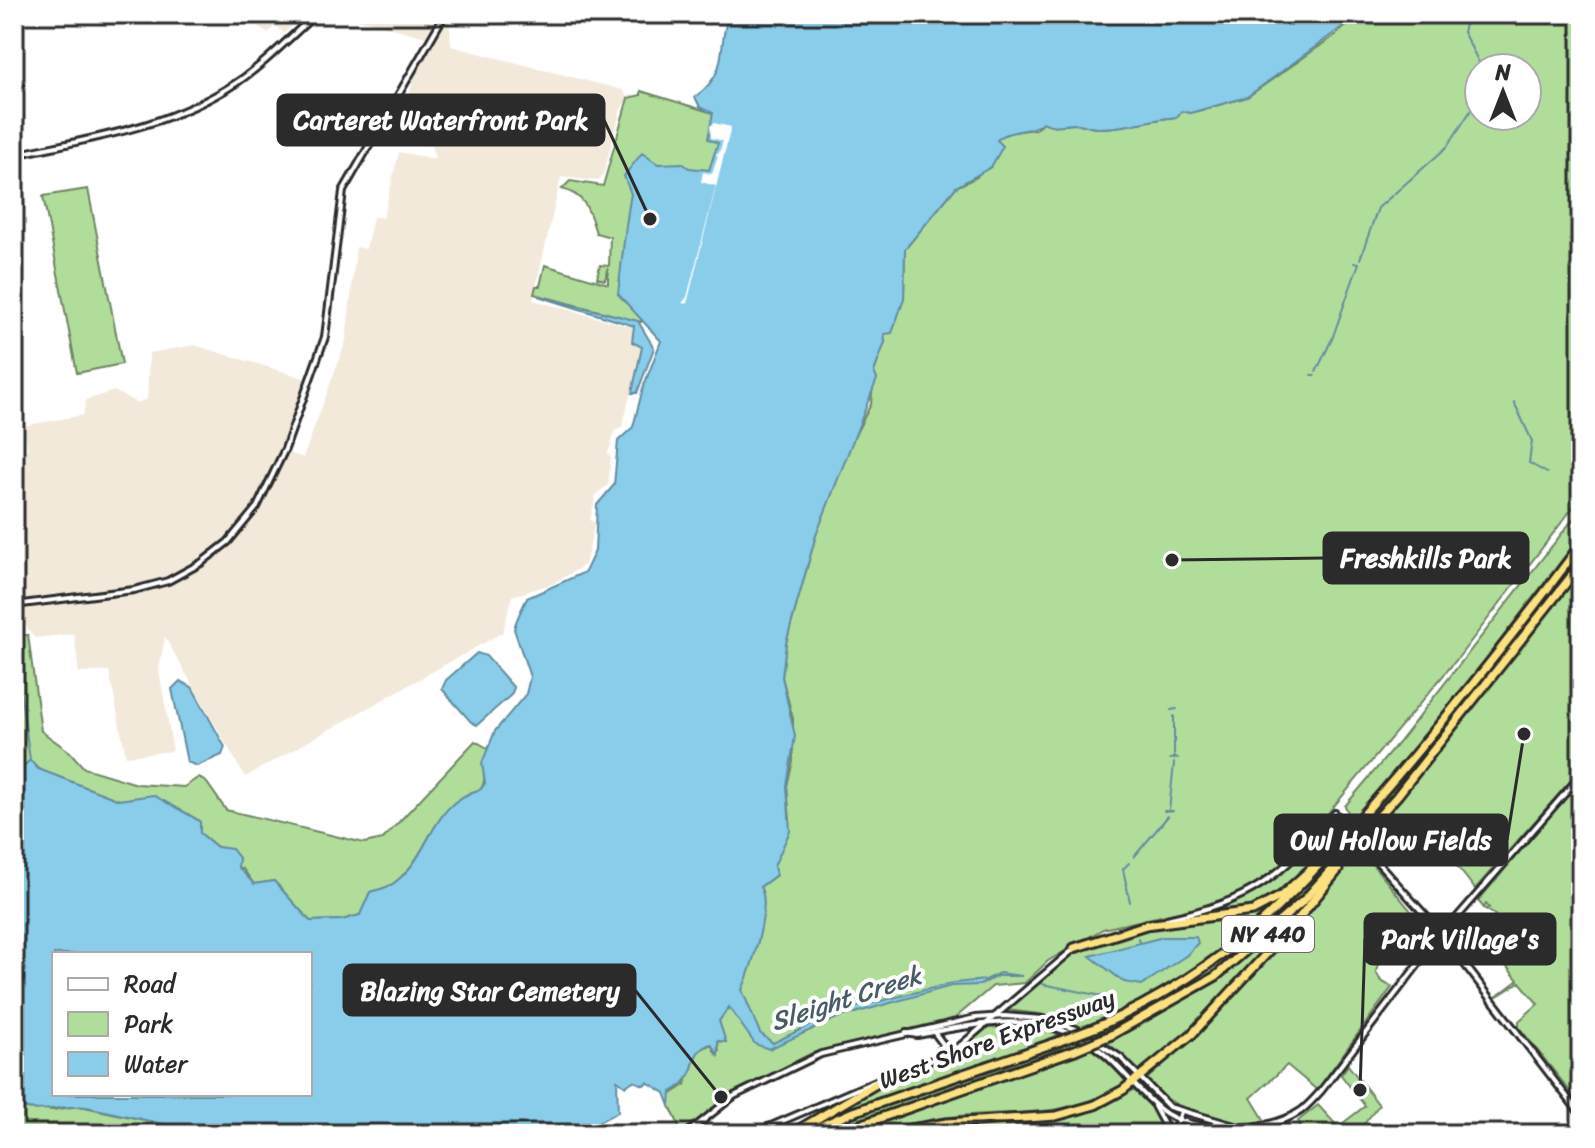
<svg xmlns="http://www.w3.org/2000/svg" width="1595" height="1148" viewBox="0 0 1595 1148" font-family="Sriracha,sans-serif">
  <style>
    .built { fill: #f2e9db }
    .green { fill: #b1dd9b; stroke: #6e8463; stroke-width: 2; fill-rule: evenodd }
    .water { fill: #89cdea; stroke: #638c9e; stroke-width: 2; fill-rule: evenodd }
    .pier { fill: #fff }
    .lines { fill: none; stroke-linecap: round; stroke-linejoin: round }
    .stream { stroke: #638c9e; stroke-width: 2 }
    .tertiary-casing { stroke: #2b2b2b; stroke-width: 10 }
    .secondary-casing { stroke: #2b2b2b; stroke-width: 10 }
    .motorway-casing { stroke: #2b2b2b; stroke-width: 13 }
    .tertiary { stroke: #fff; stroke-width: 4 }
    .secondary { stroke: #fff; stroke-width: 4 }
    .motorway { stroke: #fbe180; stroke-width: 7 }
    .tertiary-bridge-casing { stroke: #2b2b2b; stroke-width: 10; stroke-linecap: butt }
    .motorway-bridge-casing { stroke: #2b2b2b; stroke-width: 13; stroke-linecap: butt }
    .tertiary-bridge { stroke: #fff; stroke-width: 4 }
    .motorway-bridge { stroke: #fbe180; stroke-width: 7 }
    .labels { text-anchor: middle; dominant-baseline: central; stroke-width: 8; stroke-linejoin: round; paint-order: stroke }
    .shield { fill: #fff; stroke: #6b6b6b; stroke-width: 2 }
    .shield-label { font-size: 22px; font-weight: bold; fill: #2b2b2b }
    .street-label { font-size: 24px; fill: #2b2b2b; stroke: #fff }
    .water-label { font-size: 26px; font-style: italic; fill: #475c64; stroke: #fff }
    .leader { fill: none; stroke: #2b2b2b; stroke-width: 3 }
    .callout-dot { fill: #2b2b2b; stroke: #fff; stroke-width: 3 }
    .callout { fill: #2b2b2b; stroke: #2b2b2b; stroke-width: 3 }
    .callout-label { font-size: 26px; text-anchor: middle; font-weight: bold; fill: #fff }
  </style>
  <rect width="100%" height="100%" fill="#fff"/>
  <filter id="ink" filterUnits="userSpaceOnUse"><feTurbulence type="fractalNoise" baseFrequency=".0125" numOctaves="2"/><feDisplacementMap in="SourceGraphic" scale="16" xChannelSelector="R" yChannelSelector="G"/><feConvolveMatrix kernelMatrix="1 2 1 2 8 2 1 2 1" color-interpolation-filters="sRGB"/></filter>
  <g filter="url(#ink)">
    <g class="built">
      <polygon points="239,14 303,14 303,16 284,33 275,26 268,33"/>
      <polygon points="340,14 449,14 451,46 623,90 628,98 621,109 603,175 598,181 561,177 533,300 635,328 632,342 642,349 622,427 615,431 608,453 611,458 608,485 596,494 590,520 595,523 585,565 552,584 512,596 503,632 245,777 165,637 159,670 173,751 126,756 109,671 79,673 74,634 35,638 14,611 14,453 28,449 23,426 83,415 86,400 114,391 137,403 147,399 149,353 194,345 311,380 286,452 303,458 346,341 356,247 366,249 373,217 383,218 399,152 435,159 432,146 396,140 426,37"/>
    </g>
    <g class="green">
      <path d="M1360,14H1581V497L1458,658L1288,861L1259,883L1219,903L1103,929L1048,961L1025,983L993,986L955,1018L812,1053L731,1094L686,1131L681,1130L670,1106V1095L685,1085L698,1051L711,1044L716,1054L719,1052L718,1041L725,1042L719,1021C735,997 775,913 760,887L776,875L774,866L790,820L787,786L793,761V719L782,677L786,643L816,535L849,447L871,404L874,372L885,342L884,334L888,332L904,299L905,249L956,187L977,177L996,141L1004,133L1036,129L1043,122C1055,129 1065,123 1079,124C1085,125 1091,128 1097,128C1124,129 1150,119 1177,117L1181,111L1191,113L1247,97L1337,34ZM1479,68H1527V116H1479Z"/>
      <path d="M641,91L713,113L712,120L729,124L718,186L618,294L643,318L641,322L534,294L536,286H540L545,265L608,284V268L605,280L597,278L600,265L609,266L610,237L596,233C589,211 586,195 562,189L570,181L603,186L628,98L641,95Z"/>
      <polygon points="88,189 122,364 77,373 43,196"/>
      <polygon points="1581,509 1581,535 1452,703 1352,821 1345,806 1398,743"/>
      <path d="M1581,547V559C1507,655 1433,752 1352,842C1313,886 1274,930 1227,965C1191,992 1150,1011 1111,1032L1100,1036L1094,1032L1186,985L1256,934L1287,906L1336,851Z"/>
      <polygon points="1581,572 1581,769 1475,889 1419,818 1383,854 1367,838"/>
      <path d="M14,611L19,635H28L41,731L70,752L84,768L137,784L184,787L199,777L207,783L226,810L364,843L383,839L475,741L491,750C480,768 489,776 481,789C429,804 432,855 394,883C388,888 377,890 370,892L360,915L342,920L310,921L274,881L254,884L243,869L237,867L239,858L232,850L217,847L200,833V822C195,817 163,801 153,796L119,800L38,769L30,761L25,765L14,762Z"/>
      <polygon points="1571,791 1581,804 1581,1105 1519,1027 1519,1021 1538,1004 1520,982 1496,997 1518,980 1507,967 1524,952 1515,940 1503,949 1512,936 1497,917 1488,923 1495,915 1485,909 1489,908 1486,904 1484,908 1478,901"/>
      <path d="M1331,820H1336L1344,831L1309,867L1259,907L1181,918C1254,901 1283,876 1331,820Z"/>
      <path d="M1359,848L1416,917L1391,937L1387,933L1371,949L1380,958L1376,972L1381,981L1392,987L1317,1090L1287,1065L1251,1098L1265,1121C1226,1128 1172,1112 1147,1079C1224,1012 1295,929 1359,848Z"/>
      <polygon points="1282,897 1216,956 1141,1003 1085,1028 1040,1014 1007,1010 1069,954 1104,938 1170,924 1242,915"/>
      <path d="M1292,918L1187,1033L1142,1073L1107,1042C1175,1008 1235,970 1292,918Z"/>
      <polygon points="1001,1027 1047,1031 1063,1036 872,1100 795,1132 872,1087 937,1061 987,1028"/>
      <polygon points="1073,1040 1080,1044 827,1134 810,1134 899,1098"/>
      <path d="M1090,1048L1110,1062L1127,1083C1058,1124 1015,1107 942,1118C909,1123 878,1134 844,1134Z"/>
      <polygon points="1348,1065 1379,1105 1356,1134 1305,1134 1298,1121 1318,1105 1338,1127 1365,1106 1341,1075"/>
      <path d="M1133,1088L1154,1110L1164,1134H909C989,1110 1057,1137 1133,1088Z"/>
      <polygon points="14,1105 52,1110 80,1106 208,1134 14,1134"/>
    </g>
    <g class="water">
      <path d="M729,14H1360L1247,97L1190,113L1181,111L1177,117C1151,119 1124,129 1098,128C1091,128 1085,125 1079,124C1066,123 1055,129 1043,122C1029,134 1010,128 997,140L1003,146L991,167L956,187L905,249L904,299L892,333L884,334L885,342L874,372L877,379L816,535L786,643L782,677L795,736L787,786L790,831L774,866L776,875L760,887C772,905 751,970 742,990L760,1033L773,1043L837,1012L953,983L986,980L999,973L1022,976H997L980,985L951,986L837,1018L769,1049L755,1044L729,1007L719,1021L726,1042L718,1041V1055L711,1044C683,1054 704,1075 671,1092L670,1106L665,1093L647,1082L644,1085L633,1081L626,1086L617,1080L618,1112L575,1134H441L436,1125L425,1130V1134H349L347,1128L321,1126L318,1134H208L87,1107C63,1104 37,1116 14,1105V762L25,765L30,760L38,769L119,800L153,795C163,801 195,817 200,822V833L217,847L232,849L239,858L238,867L254,884L274,881L310,921L342,920L360,915L370,892C377,890 388,888 394,883C433,855 428,804 481,789L485,783L482,763L495,731L526,694L530,677L514,629C516,619 523,607 527,598L585,572L595,551L597,505L614,485L618,441L633,427L643,388L661,341L618,294C622,260 625,225 631,194L624,176L642,153L658,164L682,163L689,168L709,170L718,143L708,139L713,113L700,107L695,97C731,71 716,49 729,14ZM54,954H310V1094H54Z"/>
      <polygon points="538,296 638,321 654,348 637,393 632,393 642,347 632,342 634,326"/>
      <polygon points="477,653 486,656 514,688 511,695 477,725 471,722 442,689 446,680"/>
      <polygon points="180,681 192,687 225,747 222,755 197,766 187,762 172,689"/>
      <polygon points="1163,937 1196,937 1198,943 1187,955 1142,985 1124,982 1090,956"/>
    </g>
    <polygon class="pier" points="714,123 731,127 687,304 682,303 687,297 716,186 701,182 703,172 712,174 718,156 715,154 719,153 723,141 711,138 710,126"/>
    <g class="lines">
      <g class="stream">
        <polyline points="1468,14 1463,32 1482,68"/>
        <polyline points="1360,259 1378,208 1447,147 1479,98"/>
        <polyline points="1316,372 1332,339 1359,263 1354,263"/>
        <polyline points="1311,375 1315,375"/>
        <polyline points="1514,402 1532,441 1529,463 1547,473"/>
        <polyline points="14,646 30,760"/>
        <polyline points="1171,710 1177,709"/>
        <polyline points="1174,716 1174,759"/>
        <polyline points="1170,759 1178,758"/>
        <polyline points="1164,811 1173,811"/>
        <polyline points="1169,811 1174,763"/>
        <polyline points="1134,857 1168,816"/>
        <polyline points="1129,863 1123,869 1130,902"/>
        <polyline points="1138,938 1139,942"/>
        <polyline points="1042,984 1112,998"/>
      </g>
      <defs>
        <g id="tertiary">
          <path d="M14,155C92,138 168,128 236,83C265,64 290,37 316,14"/>
          <polyline points="1372,856 1435,926 1581,1115"/>
          <path d="M1167,919C1253,900 1278,879 1335,813L1340,819"/>
          <polyline points="934,1032 943,1044 938,1056"/>
          <path d="M906,1033L917,1035C967,1026 1018,1013 1067,1032C1113,1050 1125,1080 1160,1109C1191,1135 1266,1134 1299,1112C1307,1107 1314,1098 1321,1091L1433,945L1581,775"/>
          <polyline points="894,1074 946,1055 961,1045 1075,948"/>
          <polyline points="1154,1106 1169,1134"/>
          <polyline points="686,1134 734,1096 821,1054 975,1018 1004,1016 1043,1019 1076,1029 1121,1058 1169,1107 1238,1127"/>
          <polyline points="752,1134 878,1080"/>
          <polyline points="1173,1134 1181,1112"/>
        </g>
        <g id="secondary">
          <polyline points="344,117 370,120 389,108"/>
          <polyline points="14,605 134,590 168,581 201,563 228,542 257,507 285,449 325,337 343,191 445,14"/>
        </g>
        <g id="motorway">
          <polyline points="1074,948 1146,925 1253,911 1281,896 1312,868"/>
          <path d="M1097,1027C1235,966 1300,889 1396,777C1460,701 1522,624 1581,544"/>
          <polyline points="1111,1035 1216,976 1304,900 1397,796 1581,564"/>
          <polyline points="791,1134 893,1074"/>
          <polyline points="803,1134 853,1112 1060,1041"/>
          <polyline points="834,1134 1075,1050"/>
          <polyline points="880,1134 947,1123 1056,1116 1095,1105 1123,1090 1192,1034 1294,924 1338,870"/>
        </g>
      </defs>
      <use href="#tertiary" class="tertiary-casing"/>
      <use href="#secondary" class="secondary-casing"/>
      <use href="#motorway" class="motorway-casing"/>
      <use href="#tertiary" class="tertiary"/>
      <use href="#secondary" class="secondary"/>
      <use href="#motorway" class="motorway"/>
      <defs>
        <polyline id="tertiary-bridge" points="1340,819 1372,856"/>
        <g id="motorway-bridge">
          <polyline points="1060,1041 1097,1027"/>
          <polyline points="1075,1050 1111,1035"/>
        </g>
      </defs>
      <use href="#tertiary-bridge" class="tertiary-bridge-casing"/>
      <use href="#motorway-bridge" class="motorway-bridge-casing"/>
      <use href="#tertiary-bridge" class="tertiary-bridge"/>
      <use href="#motorway-bridge" class="motorway-bridge"/>
    </g>
  </g>
  <g class="labels">
    <rect class="shield" x="1222" y="916" width="92" height="36" rx="6"/>
    <g class="shield-label">
      <text x="1268" y="934">NY 440</text>
    </g>
    <g class="street-label">
      <text transform="translate(997 1039) rotate(-20)">West Shore Expressway</text>
    </g>
    <g class="water-label">
      <text transform="translate(846 998) rotate(-18)">Sleight Creek</text>
    </g>
  </g>
  <path class="leader" d="M650 219L604 120M1172 560L1324 558M1524 734L1507 840M1360 1090L1365 939M721 1097L635 990"/>
  <g class="callout-dot">
    <circle cx="650" cy="219" r="8"/>
    <circle cx="1172" cy="560" r="8"/>
    <circle cx="1524" cy="734" r="8"/>
    <circle cx="1360" cy="1090" r="8"/>
    <circle cx="721" cy="1097" r="8"/>
  </g>
  <g class="callout">
    <rect x="278" y="95" width="326" height="50" rx="8"/>
    <rect x="1324" y="533" width="204" height="50" rx="8"/>
    <rect x="1275" y="815" width="232" height="50" rx="8"/>
    <rect x="1365" y="914" width="190" height="50" rx="8"/>
    <rect x="344" y="965" width="291" height="50" rx="8"/>
  </g>
  <g class="callout-label">
    <text x="441" y="129">Carteret Waterfront Park</text>
    <text x="1426" y="567">Freshkills Park</text>
    <text x="1391" y="849">Owl Hollow Fields</text>
    <text x="1460" y="948">Park Village's</text>
    <text x="490" y="1000">Blazing Star Cemetery</text>
  </g>
  <rect width="1595" height="1148" fill="none" stroke="#fff" stroke-width="48"/>
  <rect x="24" y="24" width="1547" height="1100" fill="none" stroke="#2b2b2b" stroke-width="3" filter="url(#ink)"/>
  <rect x="52" y="952" width="260" height="144" fill="#ffffff" stroke="#aaaaaa" stroke-width="2"/>
  <rect x="68" y="978" width="40" height="12" fill="#ffffff" stroke="#aaaaaa" stroke-width="2"/>
  <text x="124" y="992" font-size="24" fill="#2b2b2b">Road</text>
  <rect x="68" y="1012" width="40" height="24" fill="#b1dd9b" stroke="#aaaaaa" stroke-width="2"/>
  <text x="124" y="1032" font-size="24" fill="#2b2b2b">Park</text>
  <rect x="68" y="1052" width="40" height="24" fill="#89cdea" stroke="#aaaaaa" stroke-width="2"/>
  <text x="124" y="1072" font-size="24" fill="#2b2b2b">Water</text>
  <g transform="translate(1503 92)"><circle r="38" fill="#ffffff" stroke="#aaaaaa" stroke-width="2"/>
  <path d="M0-6L14 30L0 20L-14 30Z" fill="#2b2b2b"/>
  <text y="-12" font-size="22" font-weight="bold" text-anchor="middle" fill="#2b2b2b">N</text>
  </g>
</svg>
